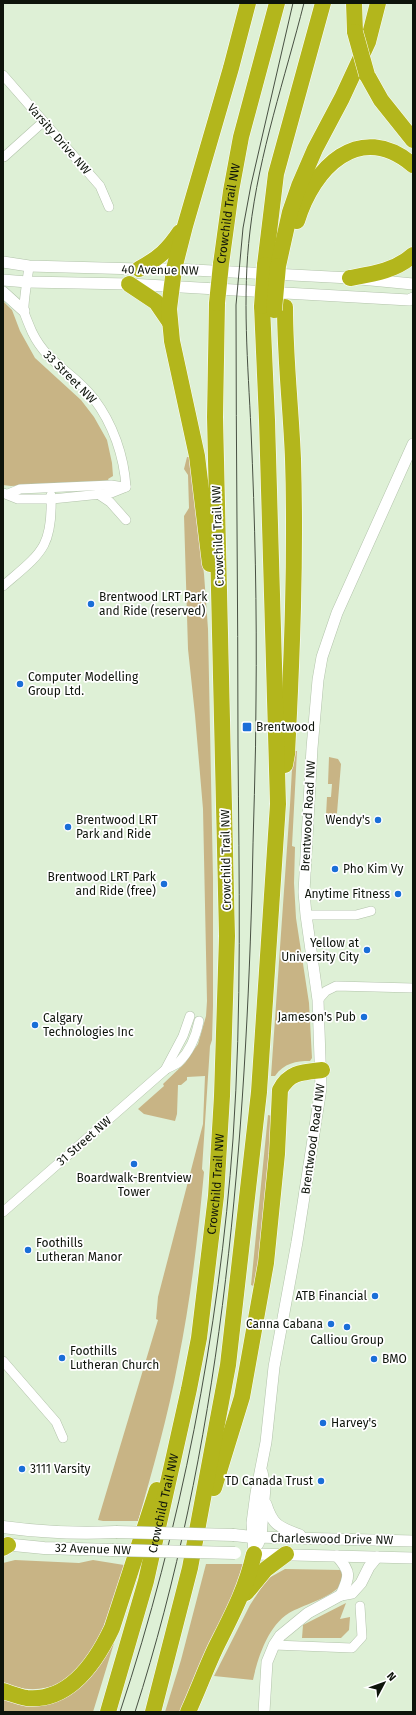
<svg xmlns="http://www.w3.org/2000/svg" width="416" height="1715" viewBox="0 0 416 1715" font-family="'Fira Sans',sans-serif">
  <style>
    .green { fill: #c8b485 }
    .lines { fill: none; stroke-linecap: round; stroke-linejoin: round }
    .minor-casing { stroke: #b2c3aa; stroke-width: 10 }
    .tertiary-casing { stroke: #b2c3aa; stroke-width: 12 }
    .secondary-casing { stroke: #b2c3aa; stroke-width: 13 }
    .motorway-casing { stroke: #fff; stroke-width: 17 }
    .minor { stroke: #fff; stroke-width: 9 }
    .tertiary { stroke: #fff; stroke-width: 11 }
    .secondary { stroke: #fff; stroke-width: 12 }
    .motorway { stroke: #b3b61c; stroke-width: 16 }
    .tram { stroke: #485143; stroke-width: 1 }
    .secondary-bridge-casing { stroke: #b2c3aa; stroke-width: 13; stroke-linecap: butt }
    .motorway-bridge-casing { stroke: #fff; stroke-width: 17; stroke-linecap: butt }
    .secondary-bridge { stroke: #fff; stroke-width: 12 }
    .motorway-bridge { stroke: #b3b61c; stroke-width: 16 }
    .poi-dot { fill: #1a6ed8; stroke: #fff; stroke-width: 1.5 }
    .labels { text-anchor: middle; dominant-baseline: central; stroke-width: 3.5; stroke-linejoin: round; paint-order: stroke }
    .street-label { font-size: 12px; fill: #0e140b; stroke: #fff }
    .poi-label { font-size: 12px; fill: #0e140b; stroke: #fff; text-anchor: start }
  </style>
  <rect width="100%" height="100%" fill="#def0d6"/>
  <g class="green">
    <polygon points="3,301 12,310 20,331 35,358 81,400 94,417 107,440 112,463 113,476 108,479 109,481 11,486 3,485"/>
    <path d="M187,457H190L204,574L208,629L213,878V1006L212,1040L210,1046L202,1169L204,1172C198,1235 191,1299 178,1362C168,1416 153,1469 138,1521H103L98,1520L158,1320L156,1319L158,1297L203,1124L205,1076L187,1077V1080L181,1085H178L177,1114L175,1121L144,1114L138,1109L164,1086L163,1084L185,1063L198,1044L206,1016L207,1001L203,809L195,715L188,649L184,516L189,508L188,475L184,469Z"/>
    <path d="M293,751H297L292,846L295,847L294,883L296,918L309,1003L312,1058L310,1061C296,1061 284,1063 275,1076H271L290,805Z"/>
    <polygon points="329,757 338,759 341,764 337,813 333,817 326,816 327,797 331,797 332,784 328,784"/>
    <polygon points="268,1115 272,1116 272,1125 256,1287 251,1285"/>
    <path d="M15,1560L79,1563L93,1560L124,1565C117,1592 99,1648 79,1669C59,1690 29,1695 3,1682V1563Z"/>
    <polygon points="206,1564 243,1564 242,1572 183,1712 165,1712 181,1660"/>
    <path d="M285,1569L342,1570L344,1576C343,1580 341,1585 339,1587C327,1599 303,1605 289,1613C268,1626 258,1657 253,1680L214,1676L250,1605L267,1579Z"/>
    <polygon points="346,1603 340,1619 350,1617 349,1630 341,1638 302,1638 303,1625"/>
    <polygon points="109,1641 114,1643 93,1712 3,1712 3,1695 52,1698"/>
  </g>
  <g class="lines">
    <defs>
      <g id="minor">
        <polyline points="3,75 100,186 109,207"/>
        <polyline points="4,157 43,122"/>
        <path d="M29,266C28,277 23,302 24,312C26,318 29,325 32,332C48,365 74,372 94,399C113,424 124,456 126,487"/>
        <polyline points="3,493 18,499 52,499 111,493 126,487"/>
        <polyline points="8,494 20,489 111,485 124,487"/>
        <polyline points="98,494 110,502 126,520"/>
        <path d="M3,586C41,553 53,548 51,495"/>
        <polyline points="306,915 356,915 371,911"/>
        <polyline points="318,1000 326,991 336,986 413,988"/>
        <polyline points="165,1070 183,1036 190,1016"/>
        <path d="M3,1212L165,1070C169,1067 176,1065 179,1062C190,1051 196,1036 199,1021"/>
        <polyline points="3,1361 56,1422 63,1438"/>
        <polyline points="274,1645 352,1648 362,1637 360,1606"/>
      </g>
      <g id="tertiary">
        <polyline points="3,262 29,266 139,269 174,269 350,278 413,284"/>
        <polyline points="3,280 27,282 129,284 409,300 413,298"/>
        <polyline points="3,292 24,311"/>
        <path d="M266,1504C273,1526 279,1527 300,1535"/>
        <polyline points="252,1537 413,1541"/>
        <polyline points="258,1544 261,1537 265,1487 262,1472"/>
        <polyline points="254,1554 252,1523 256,1493 266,1442 274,1367 297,1242 321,1088 318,1000 306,915 304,892 312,748 318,680 322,657 337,613 413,444"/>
        <polyline points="254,1554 413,1558"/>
        <path d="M337,1556C351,1572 350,1576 341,1595"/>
        <polyline points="264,1712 267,1662 274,1645 280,1636 308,1613 341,1595 352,1593 361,1583 369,1567 377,1557"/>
      </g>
      <g id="secondary">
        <path d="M3,1527C40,1532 78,1534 116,1532"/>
        <polyline points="234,1535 252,1537"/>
        <polyline points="3,1544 44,1548 112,1550"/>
      </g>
      <g id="motorway">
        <polyline points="354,3 355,32"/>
        <polyline points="367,75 381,100 413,140"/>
        <path d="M297,221C313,168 359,120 413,165"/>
        <path id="s1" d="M221,264L231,191L241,137L277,3"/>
        <polyline points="265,265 276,174 323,3"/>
        <polyline points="278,266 290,212 299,186 315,149 342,98 368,42 378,3"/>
        <path d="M139,269C159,258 168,250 180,232"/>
        <path d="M350,278C373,274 395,271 413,255"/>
        <polyline points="129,284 156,302 169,321"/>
        <polyline points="210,564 197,456 172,341 169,309 174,269 185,226 231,68 248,3"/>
        <path d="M285,765L287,754C292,656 296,558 293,459C291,409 285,358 285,307"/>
        <path d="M214,1488L242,1397L266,1263L277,1154L280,1090C289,1072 303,1072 322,1070"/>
        <polyline points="3,1548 8,1545"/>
        <polyline points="246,1593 266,1569 286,1554"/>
        <path d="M3,1691C10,1693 19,1697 27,1698C70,1702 96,1662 112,1628L157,1490"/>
        <path id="s2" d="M108,1712L146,1581L189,1389L199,1338L216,1196L222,1096L227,936L215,417L217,303"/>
        <polyline points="153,1712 190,1568 228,1365 259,1092 278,804 267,420 262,306"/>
        <path d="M188,1712C198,1690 206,1668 216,1647C232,1615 246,1589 254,1554"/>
      </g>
    </defs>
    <use href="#minor" class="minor-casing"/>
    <use href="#tertiary" class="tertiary-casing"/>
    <use href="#secondary" class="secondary-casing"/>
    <use href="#motorway" class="motorway-casing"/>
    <use href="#minor" class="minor"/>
    <use href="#tertiary" class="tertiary"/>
    <use href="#secondary" class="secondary"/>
    <use href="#motorway" class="motorway"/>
    <g class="tram">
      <path d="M120,1712C181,1528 219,1333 233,1139C242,1009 239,878 238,747C238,600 236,452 236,305L243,228L251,185L293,3"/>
      <path d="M135,1712C220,1447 244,1167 252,890C253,826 256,763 256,699C257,610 255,520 251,430C248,364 242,297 250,231C259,153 285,78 304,3"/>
    </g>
    <defs>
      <g id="secondary-bridge">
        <polyline points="116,1532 234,1535"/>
        <polyline points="112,1550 235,1553"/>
      </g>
      <g id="motorway-bridge">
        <polyline points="355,32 367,75"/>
        <polyline points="217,303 221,264"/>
        <polyline points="262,306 265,265"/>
        <polyline points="274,310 278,266"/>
      </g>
    </defs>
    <use href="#secondary-bridge" class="secondary-bridge-casing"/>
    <use href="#motorway-bridge" class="motorway-bridge-casing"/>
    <use href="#secondary-bridge" class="secondary-bridge"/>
    <use href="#motorway-bridge" class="motorway-bridge"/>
  </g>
  <g class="poi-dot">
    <circle cx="91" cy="604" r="4"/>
    <circle cx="20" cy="684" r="4"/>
    <rect x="242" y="722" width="10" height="10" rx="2"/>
    <circle cx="378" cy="820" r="4"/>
    <circle cx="68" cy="827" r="4"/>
    <circle cx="335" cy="869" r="4"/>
    <circle cx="164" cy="884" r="4"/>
    <circle cx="398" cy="894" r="4"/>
    <circle cx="367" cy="950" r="4"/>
    <circle cx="364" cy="1017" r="4"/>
    <circle cx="35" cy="1025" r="4"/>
    <circle cx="134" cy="1164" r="4"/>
    <circle cx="28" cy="1250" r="4"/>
    <circle cx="375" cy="1296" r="4"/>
    <circle cx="331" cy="1324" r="4"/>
    <circle cx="347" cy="1327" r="4"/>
    <circle cx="62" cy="1358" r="4"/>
    <circle cx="374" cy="1359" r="4"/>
    <circle cx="323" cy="1423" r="4"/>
    <circle cx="22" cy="1469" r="4"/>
    <circle cx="321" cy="1481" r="4"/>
  </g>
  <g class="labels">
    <g class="street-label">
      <text transform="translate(59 139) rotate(49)">Varsity Drive NW</text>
      <text stroke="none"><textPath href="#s1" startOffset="51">Crowchild Trail NW</textPath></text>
      <text transform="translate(160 270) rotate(1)">40 Avenue NW</text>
      <text transform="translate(70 377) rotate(45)">33 Street NW</text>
      <text transform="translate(218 536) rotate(-92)">Crowchild Trail NW</text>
      <text transform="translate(308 816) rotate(-87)">Brentwood Road NW</text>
      <text transform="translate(226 860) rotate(-91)">Crowchild Trail NW</text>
      <text transform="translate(313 1139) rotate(-82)">Brentwood Road NW</text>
      <text transform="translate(84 1141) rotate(-41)">31 Street NW</text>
      <text stroke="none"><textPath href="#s2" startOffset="540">Crowchild Trail NW</textPath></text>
      <text stroke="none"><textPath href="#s2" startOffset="216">Crowchild Trail NW</textPath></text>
      <text transform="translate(332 1539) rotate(1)">Charleswood Drive NW</text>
      <text transform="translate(93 1549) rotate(2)">32 Avenue NW</text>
    </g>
    <g class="poi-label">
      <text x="99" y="597">Brentwood LRT Park<tspan x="99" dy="14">and Ride (reserved)</tspan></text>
      <text x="28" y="677">Computer Modelling<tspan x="28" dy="14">Group Ltd.</tspan></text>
      <text x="256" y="727">Brentwood</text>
      <text x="76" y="820">Brentwood LRT<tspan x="76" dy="14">Park and Ride</tspan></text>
      <text x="370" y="820" text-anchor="end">Wendy's</text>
      <text x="343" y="869">Pho Kim Vy</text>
      <text x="156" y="877" text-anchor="end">Brentwood LRT Park<tspan x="156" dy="14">and Ride (free)</tspan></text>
      <text x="390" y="894" text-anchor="end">Anytime Fitness</text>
      <text x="359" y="943" text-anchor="end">Yellow at<tspan x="359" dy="14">University City</tspan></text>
      <text x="356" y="1017" text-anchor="end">Jameson's Pub</text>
      <text x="43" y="1018">Calgary<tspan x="43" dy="14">Technologies Inc</tspan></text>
      <text x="134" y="1178" text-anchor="middle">Boardwalk-Brentview<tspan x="134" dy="14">Tower</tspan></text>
      <text x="36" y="1243">Foothills<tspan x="36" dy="14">Lutheran Manor</tspan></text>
      <text x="367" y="1296" text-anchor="end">ATB Financial</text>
      <text x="323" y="1324" text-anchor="end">Canna Cabana</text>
      <text x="347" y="1340" text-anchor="middle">Calliou Group</text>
      <text x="70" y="1351">Foothills<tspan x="70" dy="14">Lutheran Church</tspan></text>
      <text x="382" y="1359">BMO</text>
      <text x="331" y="1423">Harvey's</text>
      <text x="30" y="1469">3111 Varsity</text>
      <text x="313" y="1481" text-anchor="end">TD Canada Trust</text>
    </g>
  </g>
  <rect width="416" height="1715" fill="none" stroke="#0e140b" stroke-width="8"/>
  <g transform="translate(384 1683) rotate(49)" stroke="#ffffff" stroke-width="3" paint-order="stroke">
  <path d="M0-3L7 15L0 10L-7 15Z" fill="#0e140b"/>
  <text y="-6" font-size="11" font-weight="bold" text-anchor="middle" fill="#0e140b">N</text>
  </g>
</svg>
